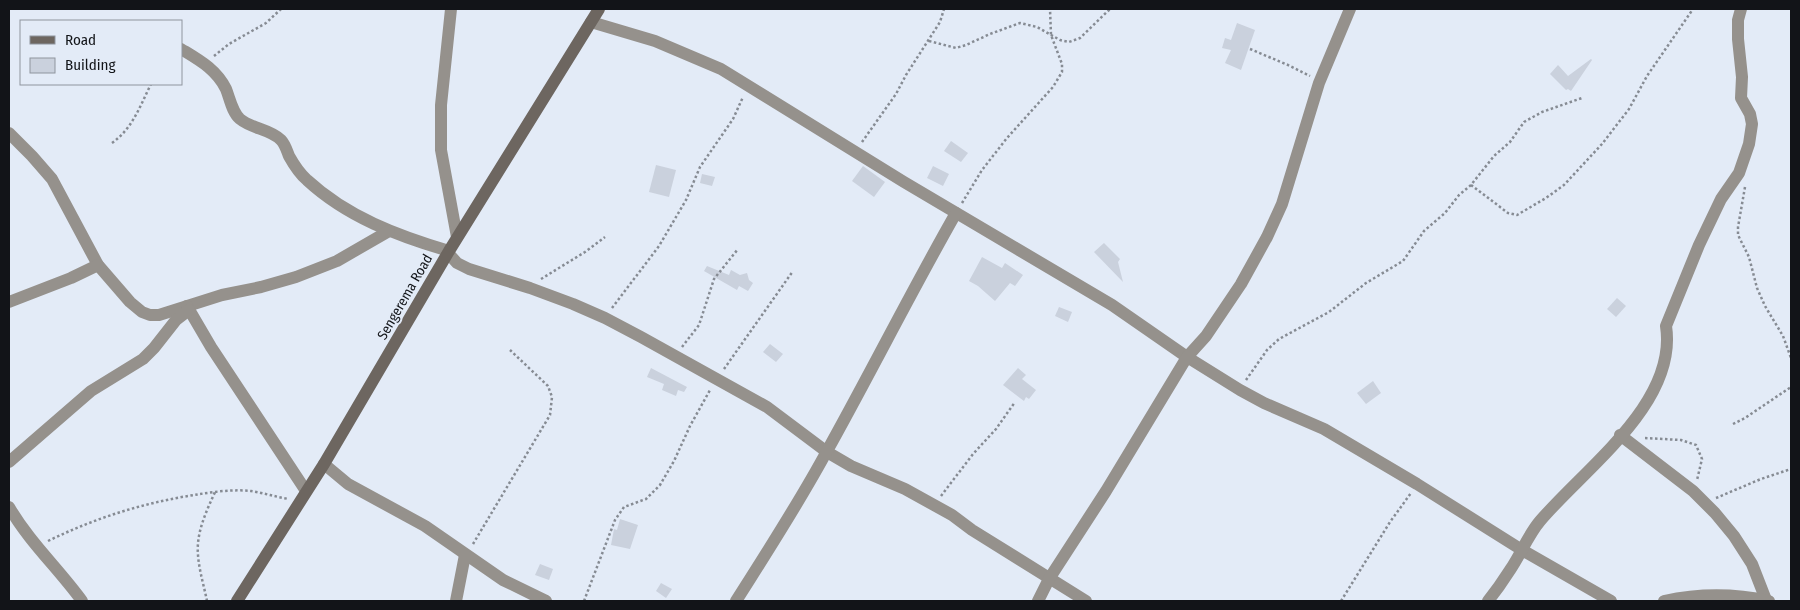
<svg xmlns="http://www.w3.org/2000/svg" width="1800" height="610" viewBox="0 0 1800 610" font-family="'Fira Sans Condensed',sans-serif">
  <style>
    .building { fill: #cad1dd }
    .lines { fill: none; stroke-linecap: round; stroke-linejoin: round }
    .path { stroke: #868b93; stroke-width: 2.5; stroke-dasharray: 2.5 2.5; stroke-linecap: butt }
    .minor { stroke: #95918c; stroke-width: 12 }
    .secondary { stroke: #6d6660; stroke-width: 12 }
    .labels { text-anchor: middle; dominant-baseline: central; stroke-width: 4; stroke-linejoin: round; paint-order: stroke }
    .street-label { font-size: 14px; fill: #121418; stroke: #e3ebf7 }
  </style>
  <rect width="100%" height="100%" fill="#e3ebf7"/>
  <g class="building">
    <polygon points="1237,23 1255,30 1241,70 1225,63 1231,50 1222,48 1225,38 1231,40"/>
    <polygon points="1591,59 1592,60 1571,91 1568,89 1566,90 1550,74 1558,65 1568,76"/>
    <polygon points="951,141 968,153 961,162 944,151"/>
    <polygon points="656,165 676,170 669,197 649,192"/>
    <polygon points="863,166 885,182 874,197 852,181"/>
    <polygon points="933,166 949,174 943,186 927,178"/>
    <polygon points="702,174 715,177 712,186 700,183"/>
    <polygon points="1104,243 1120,259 1118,262 1123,282 1094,252"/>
    <polygon points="982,257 1002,268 1005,263 1023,275 1015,286 1010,283 995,301 978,286 969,281"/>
    <polygon points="707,266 729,275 731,270 740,275 747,273 749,280 753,283 748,291 739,286 737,290 704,271"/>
    <polygon points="1617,298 1626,306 1616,317 1607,309"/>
    <polygon points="1059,307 1072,312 1068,322 1055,316"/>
    <polygon points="770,344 783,354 776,362 763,352"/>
    <polygon points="651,368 687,387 684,392 678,390 676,396 662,390 664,384 647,377"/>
    <polygon points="1018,368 1026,375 1022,379 1036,390 1029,399 1026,397 1024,401 1003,385"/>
    <polygon points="1373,381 1381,393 1366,404 1357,393"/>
    <polygon points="620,519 638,525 630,549 611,545 614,529 617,530"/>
    <polygon points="540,564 553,569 549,580 535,575"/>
    <polygon points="661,583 672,589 666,598 656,591"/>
  </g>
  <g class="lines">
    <g class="path">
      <polyline points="929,41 956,48 966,45 990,34 1020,23 1037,27 1060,40 1069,42 1080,38 1110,9"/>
      <polyline points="1250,49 1288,65 1310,76"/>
      <polyline points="214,56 229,44 266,23 281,9"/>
      <polyline points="862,142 896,94 906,75 940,22 944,9"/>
      <path d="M112,143C133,128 140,106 151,84"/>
      <polyline points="1471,185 1508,213 1517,215 1546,198 1564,185 1602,144 1629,109 1647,76 1693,9"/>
      <polyline points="1745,187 1738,227 1738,235 1749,257 1757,288 1765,306 1783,336 1791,358"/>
      <polyline points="962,203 982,170 1007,138 1053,87 1062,72 1062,64 1051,35 1050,9"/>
      <polyline points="541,279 585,252 605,237"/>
      <polyline points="612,308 659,246 686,200 700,167 733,119 743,97"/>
      <polyline points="682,347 699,325 714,279 738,249"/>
      <polyline points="724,369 793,271"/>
      <polyline points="1246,380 1267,350 1279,339 1329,312 1366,283 1403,261 1424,231 1445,213 1459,195 1471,185 1494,156 1510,142 1524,122 1542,112 1582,98"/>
      <polyline points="1733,424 1745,418 1791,387"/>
      <polyline points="1645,438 1681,440 1696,445 1702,459 1697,480"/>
      <polyline points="941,496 973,454 996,429 1015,402"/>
      <polyline points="1716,498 1761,479 1791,469"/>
      <path d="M48,541C95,518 143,503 194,495C212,492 233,489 251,491C264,493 276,497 289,499"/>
      <polyline points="473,544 550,415 552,397 548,386 510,350"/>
      <path d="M207,601C204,586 199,570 198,555C196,533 206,512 215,492"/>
      <polyline points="584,601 615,520 624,507 646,499 660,485 674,461 690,426 710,390"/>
      <polyline points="1341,601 1390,522 1411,493"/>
    </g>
    <g class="minor">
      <polyline points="451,9 441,105 441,150 457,237"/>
      <polyline points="591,22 655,41 721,69 904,182 1112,305 1187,357 1240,390 1264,403 1324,429 1417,484 1522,550 1611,601"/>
      <path d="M181,49C199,60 216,69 226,89C230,99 232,112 240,119C252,129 270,129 281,140C285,144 287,151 289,156C294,165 300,174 307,180C347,217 398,236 449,251"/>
      <polyline points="9,133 32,156 52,179 98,265 130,302 142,312 150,315 159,315 222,295 261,287 296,277 337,261 389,231"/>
      <polyline points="448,253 457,263 469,269 530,288 573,304 605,318 641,337 767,407 827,452 851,466 905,489 952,515 972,530 1086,601"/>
      <polyline points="9,302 71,278 98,265"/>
      <polyline points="187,306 211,347 306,491"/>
      <polyline points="1620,435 1693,491 1715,513 1734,536 1752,564 1766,600"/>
      <polyline points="9,462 91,391 143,359 154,348 176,320 189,310"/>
      <polyline points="324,464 348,484 425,526 503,580 546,601"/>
      <path d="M9,507C30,543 58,568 82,601"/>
      <polyline points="456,601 465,555"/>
      <path d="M736,601C767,552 799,503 827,451C871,372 911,292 956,213"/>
      <polyline points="1038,601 1049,579 1106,491 1187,357 1206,336 1241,284 1267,237 1282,204 1319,83 1350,9"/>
      <path d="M1488,601C1496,591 1503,581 1510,570C1521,554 1528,535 1540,521C1585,468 1678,403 1666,326L1699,245L1721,199L1739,173L1749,144L1752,124L1750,114L1741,98L1742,77L1738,39V20L1741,9"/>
      <path d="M1664,601C1700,593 1733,593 1769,601"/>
    </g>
    <polyline class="secondary" points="237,601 324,464 449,251 599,9"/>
  </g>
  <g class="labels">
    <g class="street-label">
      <text transform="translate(405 297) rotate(-60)">Sengerema Road</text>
    </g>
  </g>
  <rect width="1800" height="610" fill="none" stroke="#121418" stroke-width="20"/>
  <rect x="20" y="20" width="162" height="65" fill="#e3ebf7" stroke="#8f959e"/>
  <rect x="30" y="36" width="25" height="8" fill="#6d6660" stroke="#8f959e"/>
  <text x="65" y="45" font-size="15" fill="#121418">Road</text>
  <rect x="30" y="58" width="25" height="15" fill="#cad1dd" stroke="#8f959e"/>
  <text x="65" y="70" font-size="15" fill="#121418">Building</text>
</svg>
